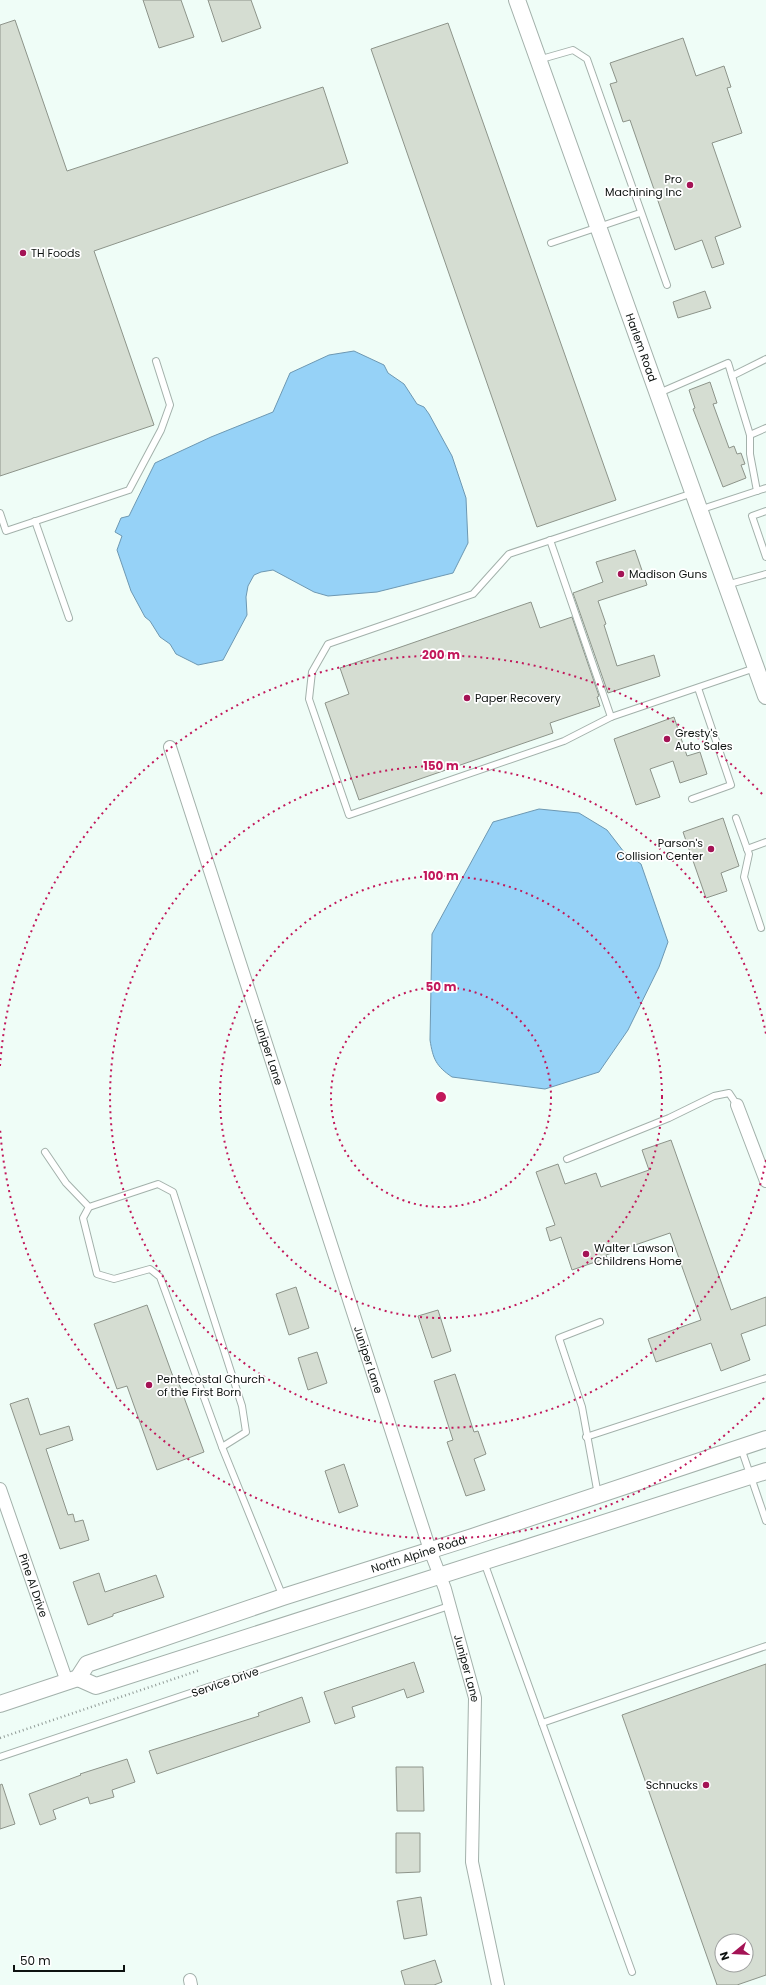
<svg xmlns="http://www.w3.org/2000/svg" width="766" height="1985" viewBox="0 0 766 1985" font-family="Poppins,sans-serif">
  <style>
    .water { fill: #96d2f7; stroke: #6d98b2 }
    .building { fill: #d5ddd2; stroke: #8d948a; fill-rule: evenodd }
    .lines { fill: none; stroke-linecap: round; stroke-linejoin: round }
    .lane-casing { stroke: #a3b1ab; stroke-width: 8 }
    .street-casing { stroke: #a3b1ab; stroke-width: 14 }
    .secondary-casing { stroke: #a3b1ab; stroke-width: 18 }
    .path { stroke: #909a96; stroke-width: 2.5; stroke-dasharray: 1 3; stroke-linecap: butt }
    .lane { stroke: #fff; stroke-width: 6 }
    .street { stroke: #fff; stroke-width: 12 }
    .secondary { stroke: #fff; stroke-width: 16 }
    .ring { fill: none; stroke: #c2185b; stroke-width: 2; stroke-dasharray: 2 4 }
    .poi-dot { fill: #a41355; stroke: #fff; stroke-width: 1.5 }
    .labels { text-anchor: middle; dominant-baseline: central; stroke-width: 3.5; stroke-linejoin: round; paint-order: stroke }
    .poi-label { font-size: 11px; fill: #0d1210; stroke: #fff; text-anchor: start }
    .street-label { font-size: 11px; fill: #0d1210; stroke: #fff }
    .centre { fill: #c2185b; stroke: #fff; stroke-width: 2 }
    .ring-label { font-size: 12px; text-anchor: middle; font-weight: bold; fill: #c2185b; stroke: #fff; stroke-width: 3.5; stroke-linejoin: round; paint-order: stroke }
  </style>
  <rect width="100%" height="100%" fill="#effdf7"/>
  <g class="water">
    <polygon points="354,351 384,365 388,373 404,384 417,404 424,407 429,414 452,456 466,498 468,543 453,573 377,592 328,596 314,592 273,570 261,572 254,575 248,586 246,597 247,615 223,660 198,665 176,654 170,644 160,637 150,621 145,617 131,591 117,550 122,536 115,532 121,518 129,516 155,463 211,437 273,412 290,373 329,355"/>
    <path d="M539,809L579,813L607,830L624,852L641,864L668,942L659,967L628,1030L599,1072L545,1089L452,1077C436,1066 433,1059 430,1040L432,934L493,822Z"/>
  </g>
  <g class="building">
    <polygon points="143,0 181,0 194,37 159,48"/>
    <polygon points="208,0 251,0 261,28 222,42"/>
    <polygon points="15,20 67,171 323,87 348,163 94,251 154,425 0,476 0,25"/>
    <polygon points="448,23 616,500 537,527 371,49"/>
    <polygon points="683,38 696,76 724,66 731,87 727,88 742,133 712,143 741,227 715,237 724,264 712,268 702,240 675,250 630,120 623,122 610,84 617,82 610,63"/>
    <polygon points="705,291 711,308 678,318 673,302"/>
    <polygon points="710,382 717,403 713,404 729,448 734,446 737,454 741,453 745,464 741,465 746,478 723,487 693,409 695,408 689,390"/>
    <polygon points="635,550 647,585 598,601 606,624 604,625 617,666 654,655 660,676 608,693 573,593 603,582 596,562"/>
    <polygon points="531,602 540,628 572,617 599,696 597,697 600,706 550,723 553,733 359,800 325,703 349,694 340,668"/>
    <polygon points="674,717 687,756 700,752 707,774 680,783 673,761 650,769 660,797 636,805 614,739"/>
    <polygon points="723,818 739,866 721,873 727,891 706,898 683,832"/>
    <polygon points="671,1140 731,1310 766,1297 766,1325 741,1334 750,1360 721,1371 711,1343 656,1362 648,1339 701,1320 670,1233 606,1255 607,1258 572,1270 561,1237 550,1241 546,1228 555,1225 536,1172 558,1164 565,1184 596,1173 601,1187 649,1170 642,1150"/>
    <polygon points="296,1287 309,1328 289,1335 276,1294"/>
    <polygon points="147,1305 175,1382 178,1381 204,1452 157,1470 127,1386 117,1389 94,1324"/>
    <polygon points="438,1310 451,1351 432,1358 418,1316"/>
    <polygon points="317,1352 327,1383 308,1390 298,1358"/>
    <polygon points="455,1374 474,1432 478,1431 486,1454 474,1459 485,1490 466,1496 447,1442 453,1440 434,1381"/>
    <polygon points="28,1398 40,1435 69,1426 73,1440 46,1449 68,1515 73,1514 75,1522 83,1520 89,1540 60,1549 10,1404"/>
    <polygon points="344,1464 358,1506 339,1513 325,1471"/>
    <polygon points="99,1573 105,1592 156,1575 164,1597 113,1614 113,1616 88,1625 73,1582"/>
    <polygon points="414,1662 424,1692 407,1698 404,1689 373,1700 352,1707 355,1717 335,1724 324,1692"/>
    <path d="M766,1664V1975L737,1985H717L622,1715ZM722,1941H746V1965H722Z"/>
    <polygon points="302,1697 310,1722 157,1774 149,1751 259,1716 258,1713"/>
    <polygon points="127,1759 135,1782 112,1790 114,1797 90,1804 88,1797 53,1810 56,1819 40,1825 29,1794 81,1775 80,1774"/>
    <polygon points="396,1767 423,1767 424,1811 397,1811"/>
    <polygon points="2,1784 15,1824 0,1829 0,1785"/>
    <polygon points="396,1833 420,1833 420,1872 396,1873"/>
    <polygon points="421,1897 427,1935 404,1939 397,1901"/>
    <polygon points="435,1960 442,1982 434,1985 405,1985 401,1971"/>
  </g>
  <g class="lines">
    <defs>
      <g id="lane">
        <polyline points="538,60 573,50 587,59 667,285"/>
        <polyline points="551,243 640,213"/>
        <polyline points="732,376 766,359"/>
        <polyline points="659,393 728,363 750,435 750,454 757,491"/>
        <polyline points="750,435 766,428"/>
        <polyline points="693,493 509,554 473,594 328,644 312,672 309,699 349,815 564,741 611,717 755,668"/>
        <polyline points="699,510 766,488"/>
        <polyline points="766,511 752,516 766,557"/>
        <polyline points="0,513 6,531 129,490 161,430 170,405 156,361"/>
        <polyline points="35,521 69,618"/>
        <polyline points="550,540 611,717"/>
        <polyline points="726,585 766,574"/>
        <polyline points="692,799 731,785 698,688"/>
        <polyline points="736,818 749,854 744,877 761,928"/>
        <polyline points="747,849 766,842"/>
        <polyline points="45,1152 66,1183 89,1207 158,1184 173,1192 242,1406 246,1432 222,1447 283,1597"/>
        <polyline points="567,1159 669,1118 714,1096 729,1093 737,1105"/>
        <polyline points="89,1207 83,1218 97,1274 114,1279 150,1269 160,1277 222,1447"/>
        <polyline points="586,1437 766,1378"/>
        <polyline points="741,1448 766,1521"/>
        <polyline points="598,1495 582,1407 559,1338 600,1322"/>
        <polyline points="484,1562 632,1972"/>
        <polyline points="542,1723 766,1646"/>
        <polyline points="0,1757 449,1606"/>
      </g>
      <g id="street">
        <path id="s1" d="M170,747L430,1550L445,1589L475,1698L472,1862L498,1985"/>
        <polyline points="737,1105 766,1181"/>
        <path id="s2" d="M0,1489L67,1682"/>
        <polyline points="190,1980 191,1985"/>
      </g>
      <g id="secondary">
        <path id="s3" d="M517,0L766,696"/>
        <polyline points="78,1678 96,1686 766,1471"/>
        <path id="s4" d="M0,1704L78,1678L87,1664L283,1597L472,1537L766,1439"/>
      </g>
    </defs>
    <use href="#lane" class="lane-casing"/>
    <use href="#street" class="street-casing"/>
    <use href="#secondary" class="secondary-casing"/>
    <polyline class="path" points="0,1738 200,1670"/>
    <use href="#lane" class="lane"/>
    <use href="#street" class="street"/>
    <use href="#secondary" class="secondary"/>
  </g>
  <g class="ring">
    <circle cx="441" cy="1097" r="110"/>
    <circle cx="441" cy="1097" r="221"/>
    <path d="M766 1160A331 331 0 1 1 766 1034"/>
    <path d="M764 1398A442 442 0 0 1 0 1128M0 1066A442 442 0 0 1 764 796"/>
  </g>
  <g class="poi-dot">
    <circle cx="690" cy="185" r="4"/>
    <circle cx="23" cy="253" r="4"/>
    <circle cx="621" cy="574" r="4"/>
    <circle cx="467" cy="698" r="4"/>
    <circle cx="667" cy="739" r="4"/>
    <circle cx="711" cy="849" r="4"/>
    <circle cx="586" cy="1254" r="4"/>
    <circle cx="149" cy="1385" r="4"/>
    <circle cx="706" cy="1785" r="4"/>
  </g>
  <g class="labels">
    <g class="poi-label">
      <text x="682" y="179" text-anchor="end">Pro<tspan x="682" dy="13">Machining Inc</tspan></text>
      <text x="31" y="253">TH Foods</text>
      <text x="629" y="574">Madison Guns</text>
      <text x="475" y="698">Paper Recovery</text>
      <text x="675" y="733">Gresty's<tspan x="675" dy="13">Auto Sales</tspan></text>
      <text x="703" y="843" text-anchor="end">Parson's<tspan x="703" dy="13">Collision Center</tspan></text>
      <text x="594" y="1248">Walter Lawson<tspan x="594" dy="13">Childrens Home</tspan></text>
      <text x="157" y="1379">Pentecostal Church<tspan x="157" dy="13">of the First Born</tspan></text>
      <text x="698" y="1785" text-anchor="end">Schnucks</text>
    </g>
    <g class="street-label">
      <text stroke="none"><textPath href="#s3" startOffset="369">Harlem Road</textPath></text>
      <text stroke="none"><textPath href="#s1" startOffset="320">Juniper Lane</textPath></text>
      <text stroke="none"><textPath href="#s1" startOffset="644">Juniper Lane</textPath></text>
      <text stroke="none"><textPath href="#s4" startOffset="448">North Alpine Road</textPath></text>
      <text stroke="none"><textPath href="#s2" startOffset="102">Pine Al Drive</textPath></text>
      <text stroke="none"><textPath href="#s1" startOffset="968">Juniper Lane</textPath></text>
      <text transform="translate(225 1682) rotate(-19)">Service Drive</text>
    </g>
  </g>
  <circle cx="441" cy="1097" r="6" class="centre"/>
  <g class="ring-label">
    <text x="441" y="659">200 m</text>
    <text x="441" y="770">150 m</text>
    <text x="441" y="880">100 m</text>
    <text x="441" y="991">50 m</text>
  </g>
  <g transform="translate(734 1953) rotate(252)"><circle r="19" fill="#ffffff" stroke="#9ea09f"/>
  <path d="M0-3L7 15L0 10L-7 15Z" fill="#a41355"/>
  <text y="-6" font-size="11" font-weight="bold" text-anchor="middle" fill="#0d1210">N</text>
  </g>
  <path d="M14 1965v6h110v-6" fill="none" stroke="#0d1210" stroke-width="2"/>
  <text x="20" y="1965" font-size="12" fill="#0d1210" stroke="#ffffff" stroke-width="3" paint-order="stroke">50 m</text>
</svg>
